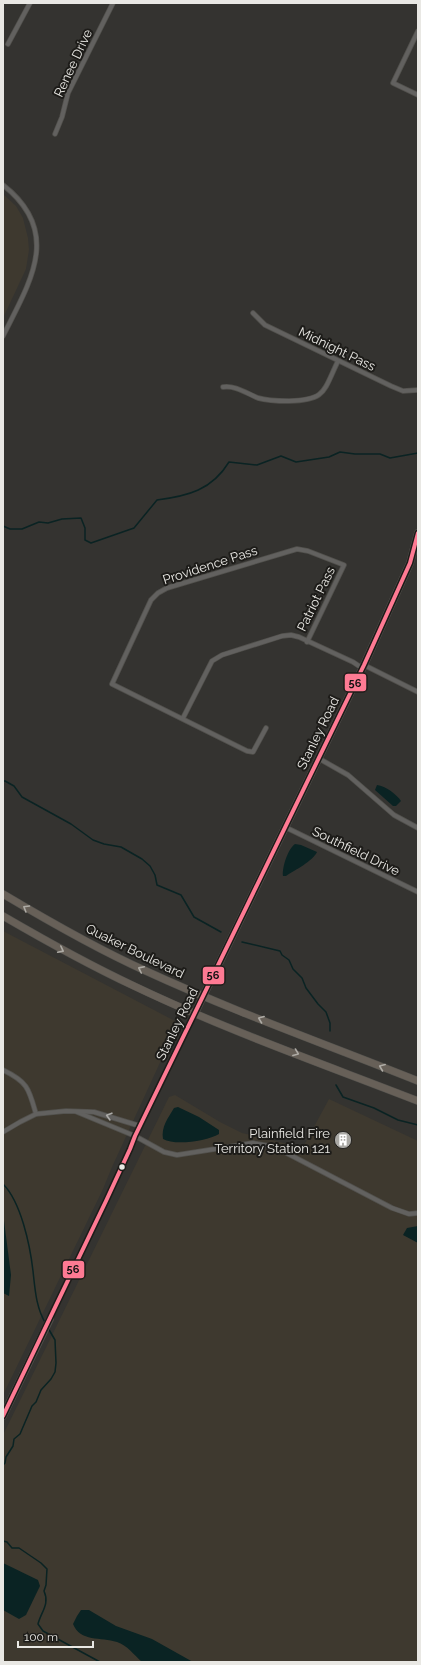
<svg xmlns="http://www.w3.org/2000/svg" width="421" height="1665" viewBox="0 0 421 1665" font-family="Raleway,sans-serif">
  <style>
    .built { fill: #3e392f }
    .water { fill: #0a2323 }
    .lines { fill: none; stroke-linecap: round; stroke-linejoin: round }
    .stream { stroke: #0a2323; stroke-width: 1.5 }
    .street-casing { stroke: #52514d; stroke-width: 5.5 }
    .secondary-casing { stroke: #52514d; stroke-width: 8 }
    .primary-casing { stroke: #52514d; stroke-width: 8 }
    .street { stroke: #62615f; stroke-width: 4 }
    .secondary { stroke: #62615f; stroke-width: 6 }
    .primary { stroke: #676058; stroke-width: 7 }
    .bus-1-casing { stroke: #1d1c19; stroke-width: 7 }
    .bus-1 { stroke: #fe7a93; stroke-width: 4 }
    .oneway { stroke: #aeaba5 }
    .oneway2 { stroke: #acaba8 }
    .bus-dot { fill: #e9e8e4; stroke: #1d1c19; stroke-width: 1.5 }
    .labels { text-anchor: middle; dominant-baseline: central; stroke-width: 4; stroke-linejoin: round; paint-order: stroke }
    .street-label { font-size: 13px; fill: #e9e8e4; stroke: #1d1c19 }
    .poi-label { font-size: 13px; fill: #e9e8e4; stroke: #1d1c19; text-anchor: end }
    .line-badge { stroke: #1d1c19; stroke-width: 1.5 }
    .pale-badge-label { font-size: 11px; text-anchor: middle; font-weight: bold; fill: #111 }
  </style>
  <rect width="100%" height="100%" fill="#343330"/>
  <g class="built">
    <polygon points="3,194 16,206 23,218 28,238 29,250 26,269 3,318"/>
    <polygon points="3,931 175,1021 169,1043 112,1167 103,1189 3,1395"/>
    <polygon points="175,1095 220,1122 242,1133 284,1143 302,1149 329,1099 418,1141 418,1662 3,1662 3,1435 169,1097"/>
  </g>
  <g class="water">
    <path d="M377,785C386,786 396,794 401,801L396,806H393L375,790Z"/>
    <path d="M295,844L301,845L317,852C313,861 295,870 286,876H283C282,867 288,849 295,844Z"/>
    <path d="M178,1107L199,1117L219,1130V1134C207,1141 175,1146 163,1139C161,1127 168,1118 174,1108Z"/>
    <polygon points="3,1213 11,1275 9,1296 3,1293"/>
    <polygon points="418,1226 418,1243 403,1235 407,1228"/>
    <polygon points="3,1563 38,1580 40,1586 26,1615 19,1619 3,1610"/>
    <path d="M81,1610H89L94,1613L116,1626L152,1639L193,1662H142C134,1655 127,1645 117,1642C101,1637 80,1642 73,1624L77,1616Z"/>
  </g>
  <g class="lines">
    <g class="stream">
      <path d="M3,526L10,529H22L39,522L48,523L62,519L81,518L85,528V540L91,543L134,528L157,500C188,496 212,490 229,462L257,465L281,456L296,462L329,457L340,452L355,454H380L390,458L418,453"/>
      <polyline points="3,781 5,781 14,786 22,797 71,824 93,840 104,844 121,847 142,859 150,866 155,875 157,885 181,895 194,917 221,932"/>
      <polyline points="242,942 280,951 282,955 289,960 293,969 302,978 306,988 318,1004 326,1012 330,1023 330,1031"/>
      <polyline points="336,1085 343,1097 374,1108 398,1120 418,1125"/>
      <path d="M3,1184C21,1202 30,1245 33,1271C35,1289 36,1308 46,1324"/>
      <polyline points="3,1465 5,1463 6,1457 13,1446 14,1439 20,1434 32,1406 36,1402 41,1390 51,1379 55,1372 56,1363 55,1340 48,1328"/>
      <path d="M3,1541L7,1542L12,1548H19L41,1563L47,1569L46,1585L44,1591C50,1604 41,1612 38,1624L43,1631L100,1662"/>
    </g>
    <defs>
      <g id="street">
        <polyline points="418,31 393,83 418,95"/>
        <polyline points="8,44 30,3"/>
        <polyline points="55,134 62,117 68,93 113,3"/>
        <path d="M3,185C63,232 30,282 3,336"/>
        <polyline points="253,313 265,325 391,386 403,391 418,390"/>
        <path d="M223,387C235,385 246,393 258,398C268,401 278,401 289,401C326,400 323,392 338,361"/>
        <polyline points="364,665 418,692"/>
        <polyline points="183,718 212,661 222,655 282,636 291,635 299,637 353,662 362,668"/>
        <polyline points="266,728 253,752 247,751 112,684 151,600 158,593 167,588 297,549 308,551 344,565 307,642"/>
        <polyline points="318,758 348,775 394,815 418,828"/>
        <polyline points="285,827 418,892"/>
        <path d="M3,1070C28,1082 29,1089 36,1114"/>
        <polyline points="77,1112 135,1136 164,1152 177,1155 253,1143 275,1147 392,1208 409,1214 418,1213"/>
        <polyline points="3,1132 20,1122 36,1114 66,1111 94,1112 140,1126"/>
        <polyline points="50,1319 130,1149 135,1136 195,1013"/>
      </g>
      <g id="secondary">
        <polyline points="195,1013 364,665 410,563 418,533"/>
        <polyline points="3,1416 50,1319"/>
      </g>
      <g id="primary">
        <path d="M3,894C50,922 97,949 146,971C235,1012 328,1045 418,1081"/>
        <path d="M3,916C46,941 89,965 134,986C226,1030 323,1064 418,1101"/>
      </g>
    </defs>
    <use href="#street" class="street-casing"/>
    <use href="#secondary" class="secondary-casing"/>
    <use href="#primary" class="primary-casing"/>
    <use href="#street" class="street"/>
    <use href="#secondary" class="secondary"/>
    <use href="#primary" class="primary"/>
    <defs>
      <polyline id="bus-1" points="3,1416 106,1201 130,1149 135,1136 364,665 410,563 418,533"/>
    </defs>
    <use href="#bus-1" class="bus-1-casing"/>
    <use href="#bus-1" class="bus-1"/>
  </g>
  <defs><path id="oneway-chevron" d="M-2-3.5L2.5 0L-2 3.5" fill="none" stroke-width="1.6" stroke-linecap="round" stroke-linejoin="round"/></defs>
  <g class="oneway">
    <use href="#oneway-chevron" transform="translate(26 908) rotate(-149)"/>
    <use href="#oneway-chevron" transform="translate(61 950) rotate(27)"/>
    <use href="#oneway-chevron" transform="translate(141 969) rotate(-154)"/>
    <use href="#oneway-chevron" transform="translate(261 1019) rotate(-159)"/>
    <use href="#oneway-chevron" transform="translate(296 1053) rotate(21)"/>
    <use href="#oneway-chevron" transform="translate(382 1067) rotate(-158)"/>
  </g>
  <use class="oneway2" href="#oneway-chevron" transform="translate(109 1116) rotate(-164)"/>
  <defs>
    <symbol id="building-disc" viewBox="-11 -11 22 22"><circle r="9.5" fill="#aaa9a5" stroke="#1d1c19"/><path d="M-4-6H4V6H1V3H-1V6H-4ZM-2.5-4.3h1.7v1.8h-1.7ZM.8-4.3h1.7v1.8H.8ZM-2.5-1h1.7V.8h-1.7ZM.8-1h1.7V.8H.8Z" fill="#fff"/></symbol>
  </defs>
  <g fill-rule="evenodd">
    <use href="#building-disc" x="333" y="1130" width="20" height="20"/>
  </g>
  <circle class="bus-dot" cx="122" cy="1167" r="3.5"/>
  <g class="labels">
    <g class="street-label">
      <text transform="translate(73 63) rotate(-65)">Renee Drive</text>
      <text transform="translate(337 349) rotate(26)">Midnight Pass</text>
      <text transform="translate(210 565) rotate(-18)">Providence Pass</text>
      <text transform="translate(316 599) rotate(-64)">Patriot Pass</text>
      <text transform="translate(318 733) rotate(-64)">Stanley Road</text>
      <text transform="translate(356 851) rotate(26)">Southfield Drive</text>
      <text transform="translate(135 951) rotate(26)">Quaker Boulevard</text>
      <text transform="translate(177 1024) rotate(-64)">Stanley Road</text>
    </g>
    <g class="poi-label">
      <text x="330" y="1133">Plainfield Fire<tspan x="330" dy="15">Territory Station 121</tspan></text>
    </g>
  </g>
  <g class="line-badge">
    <rect x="344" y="673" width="23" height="19" rx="4" fill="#fe7a93"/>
    <rect x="202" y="966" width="23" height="19" rx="4" fill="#fe7a93"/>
    <rect x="62" y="1260" width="23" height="19" rx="4" fill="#fe7a93"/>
  </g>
  <g class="pale-badge-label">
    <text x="355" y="687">56</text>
    <text x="213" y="979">56</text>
    <text x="73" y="1273">56</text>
  </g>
  <rect width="421" height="1665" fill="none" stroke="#e9e8e4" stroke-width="8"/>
  <path d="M18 1641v6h75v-6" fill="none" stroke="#e9e8e4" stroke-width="2"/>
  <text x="24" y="1641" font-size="12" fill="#e9e8e4" stroke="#1d1c19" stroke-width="3" paint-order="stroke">100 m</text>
</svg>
